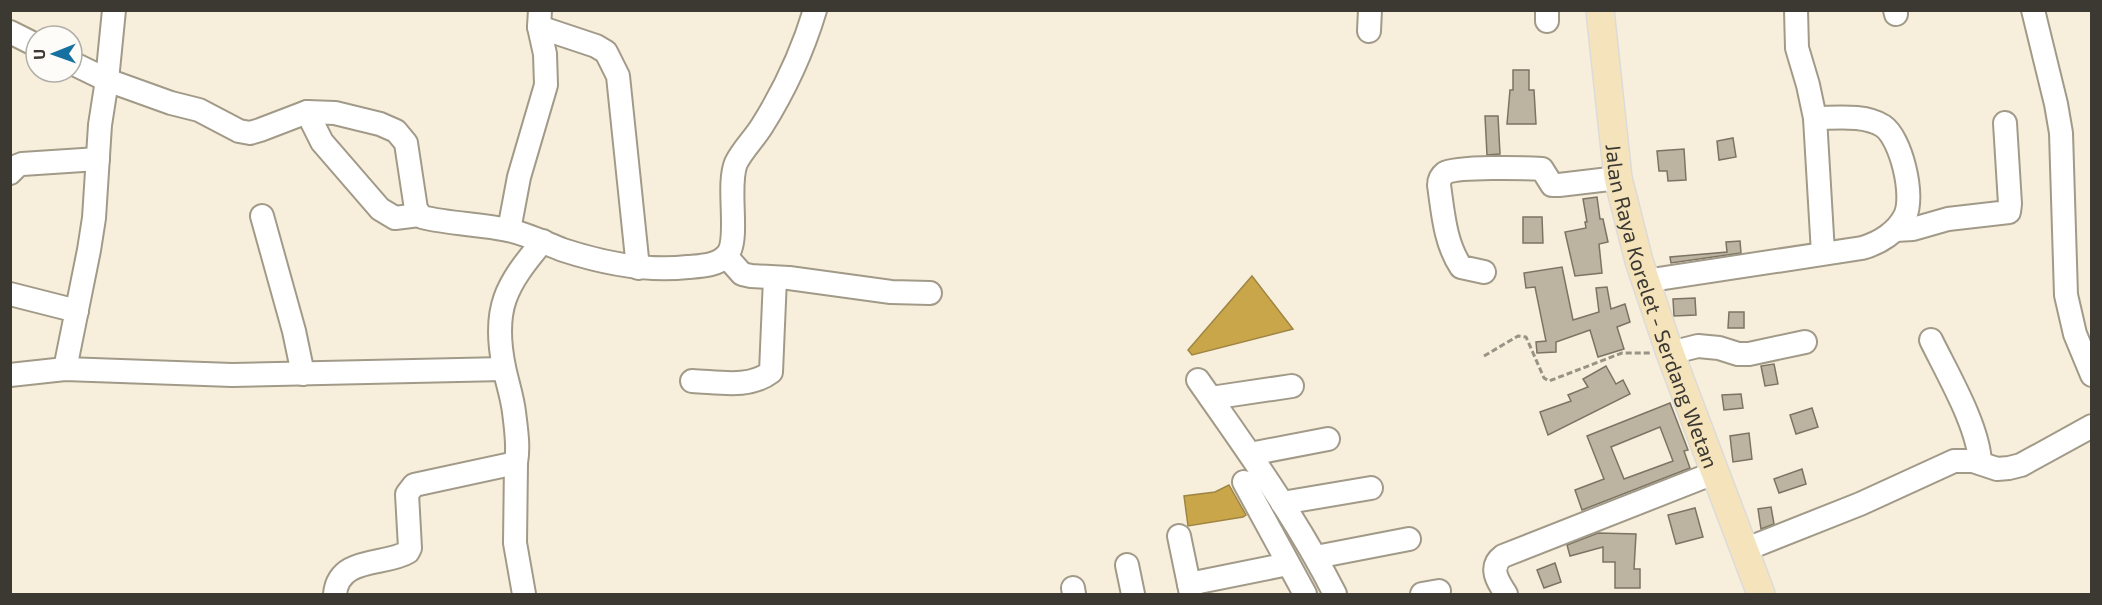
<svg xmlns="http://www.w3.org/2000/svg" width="2102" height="605" viewBox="0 0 2102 605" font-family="'Exo 2',sans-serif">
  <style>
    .water { fill: #caa64a; stroke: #9f8543; stroke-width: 1.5 }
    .building { fill: #bcb4a1; stroke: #7c7463; stroke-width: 1.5; fill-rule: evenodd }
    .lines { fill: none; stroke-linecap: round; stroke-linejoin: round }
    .minor-casing { stroke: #a29a88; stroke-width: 26 }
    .major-casing { stroke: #dcdbda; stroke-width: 30 }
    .path { stroke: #989385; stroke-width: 3; stroke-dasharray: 6 3; stroke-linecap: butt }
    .minor { stroke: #fff; stroke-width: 22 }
    .major { stroke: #f5e4bb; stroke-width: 27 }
    .labels { text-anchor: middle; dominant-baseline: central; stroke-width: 4.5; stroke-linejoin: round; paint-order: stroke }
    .street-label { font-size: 21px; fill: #3c3932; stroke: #fefcf8 }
  </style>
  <rect width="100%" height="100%" fill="#f7efdb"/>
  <g class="water">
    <polygon points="1252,276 1293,329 1192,355 1188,350"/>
    <polygon points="1229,485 1246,515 1243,517 1188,526 1184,496 1215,492"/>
  </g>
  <g class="building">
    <polygon points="1513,70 1529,70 1529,90 1534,90 1536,124 1507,124 1510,90 1513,90"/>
    <polygon points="1485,116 1498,116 1500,154 1487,155"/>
    <polygon points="1733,138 1736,157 1719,160 1717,141"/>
    <polygon points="1684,149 1686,180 1668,181 1667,171 1659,171 1657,151"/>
    <polygon points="1597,197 1600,219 1603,219 1608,242 1599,244 1602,273 1575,276 1565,232 1586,228 1585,222 1587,222 1583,199"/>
    <polygon points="1523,217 1542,217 1543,243 1523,243"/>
    <polygon points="1740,241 1741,253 1671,263 1670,257 1727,252 1726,242"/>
    <polygon points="1562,267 1573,320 1599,312 1596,288 1607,287 1611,309 1625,304 1630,322 1617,327 1624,349 1598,357 1590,330 1556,342 1556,352 1537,353 1536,342 1546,341 1535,287 1526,288 1524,273"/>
    <polygon points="1695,298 1696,315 1674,316 1673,299"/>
    <polygon points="1729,312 1744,312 1744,328 1728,328"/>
    <polygon points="1774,364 1778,384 1765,386 1761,366"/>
    <polygon points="1606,366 1616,384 1623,380 1630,394 1548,435 1540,412 1571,401 1568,395 1588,387 1583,379"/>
    <polygon points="1741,394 1743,408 1724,410 1722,395"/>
    <path d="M1670,403L1688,450L1684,451L1690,468L1582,510L1575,490L1604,479L1587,436ZM1660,427L1673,461L1624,479L1611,447Z"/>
    <polygon points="1812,408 1818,427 1796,434 1790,415"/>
    <polygon points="1749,433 1752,459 1733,462 1730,436"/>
    <polygon points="1802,469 1806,484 1779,493 1774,479"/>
    <polygon points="1771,507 1774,524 1761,529 1758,509"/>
    <polygon points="1695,508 1703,537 1676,544 1668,515"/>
    <polygon points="1598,533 1636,534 1634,569 1640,569 1640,588 1615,588 1615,562 1603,562 1603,547 1570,556 1567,545"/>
    <polygon points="1555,563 1561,582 1544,588 1537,570"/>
  </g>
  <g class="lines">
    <defs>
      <g id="minor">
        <polyline points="1796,10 1797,48 1808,85 1815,118 1823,253"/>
        <polyline points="1895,10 1896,14"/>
        <polyline points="2033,10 2056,104 2061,133 2066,295 2075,334 2092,375"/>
        <polyline points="1547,21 1547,10"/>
        <polyline points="539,27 596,46 606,52 618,76 638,268"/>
        <polyline points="1369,31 1370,10"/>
        <polyline points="10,32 36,45"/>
        <path d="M72,63L107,80L171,103L199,110L239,131L250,133L260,130L307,112L335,113L380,124L396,131L406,143L416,209L422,217C450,224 480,224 508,230C527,234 545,243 563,250C603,263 646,272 688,267C701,266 716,266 726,256C741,242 726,187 736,163C743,149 754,139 762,126C784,91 803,50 815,10"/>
        <polyline points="307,112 322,142 380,209 395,218 419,215"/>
        <polyline points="10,173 17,166 22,164 98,159"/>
        <polyline points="262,216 294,331 303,374"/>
        <polyline points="509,230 519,177 546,85 545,54 539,27 540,10"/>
        <polyline points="1895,230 1913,229 1948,219 2009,212 2010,204 2005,123"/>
        <polyline points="726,256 742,274 751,276 789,278 891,292 930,293"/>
        <path d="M1484,272L1461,267C1445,243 1443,213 1439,185C1439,180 1441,176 1445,173C1457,166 1526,168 1542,169L1552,185H1559L1618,178"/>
        <path d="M1645,281L1862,248C1880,243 1897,232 1905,216C1915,196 1901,138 1883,126C1865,114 1835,118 1815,118"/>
        <polyline points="10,294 77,311"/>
        <path d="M1931,340C1947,373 1979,427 1980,463"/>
        <polyline points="1670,353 1698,346 1719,348 1738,354 1749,354 1805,342"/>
        <polyline points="65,369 89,250 94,218 100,125 107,80 114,10"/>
        <polyline points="10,375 65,369 232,375 504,369"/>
        <path d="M1198,380C1247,450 1297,519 1335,594"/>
        <path d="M692,381C719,382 749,389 771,372L775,278"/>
        <polyline points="1211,398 1292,386"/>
        <polyline points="1250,454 1328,439"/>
        <polyline points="1244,482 1305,594"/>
        <polyline points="1282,503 1371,488"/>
        <polyline points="1179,536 1191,594"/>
        <polyline points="1744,550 1860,504 1954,461 1973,461 1997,469 2009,468 2021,465 2092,426"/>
        <polyline points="1316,557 1409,539"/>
        <polyline points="1127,565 1133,594"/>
        <polyline points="1189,584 1288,564"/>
        <polyline points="1073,588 1074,594"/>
        <path d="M335,594C339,556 385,566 408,552L410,548L407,494L414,485L516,463"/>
        <path d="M524,594L515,543L516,463C519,446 516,429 514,412C512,396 507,382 504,367C492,308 506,285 543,241"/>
        <polyline points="1422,594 1439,591"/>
        <path d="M1506,594C1498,582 1488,567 1503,556L1714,473"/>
      </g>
      <g id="major">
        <path id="s1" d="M1600,10L1618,178L1639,261L1670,353L1761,594"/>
      </g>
    </defs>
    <use href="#minor" class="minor-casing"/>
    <use href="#major" class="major-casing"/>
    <polyline class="path" points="1484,356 1518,336 1526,337 1544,378 1549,381 1622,353 1650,353"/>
    <use href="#minor" class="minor"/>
    <use href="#major" class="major"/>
  </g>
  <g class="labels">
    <g class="street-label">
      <text stroke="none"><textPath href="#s1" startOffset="304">Jalan Raya Korelet - Serdang Wetan</textPath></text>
    </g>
  </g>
  <rect width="2102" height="605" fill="none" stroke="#3c3932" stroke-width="24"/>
  <g transform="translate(54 54) rotate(269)"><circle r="28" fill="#fefcf8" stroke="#b0aea9" stroke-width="1.5"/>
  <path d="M0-4.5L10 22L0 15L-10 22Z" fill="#1771a0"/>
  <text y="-9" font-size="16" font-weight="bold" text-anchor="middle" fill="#3c3932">U</text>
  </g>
</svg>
